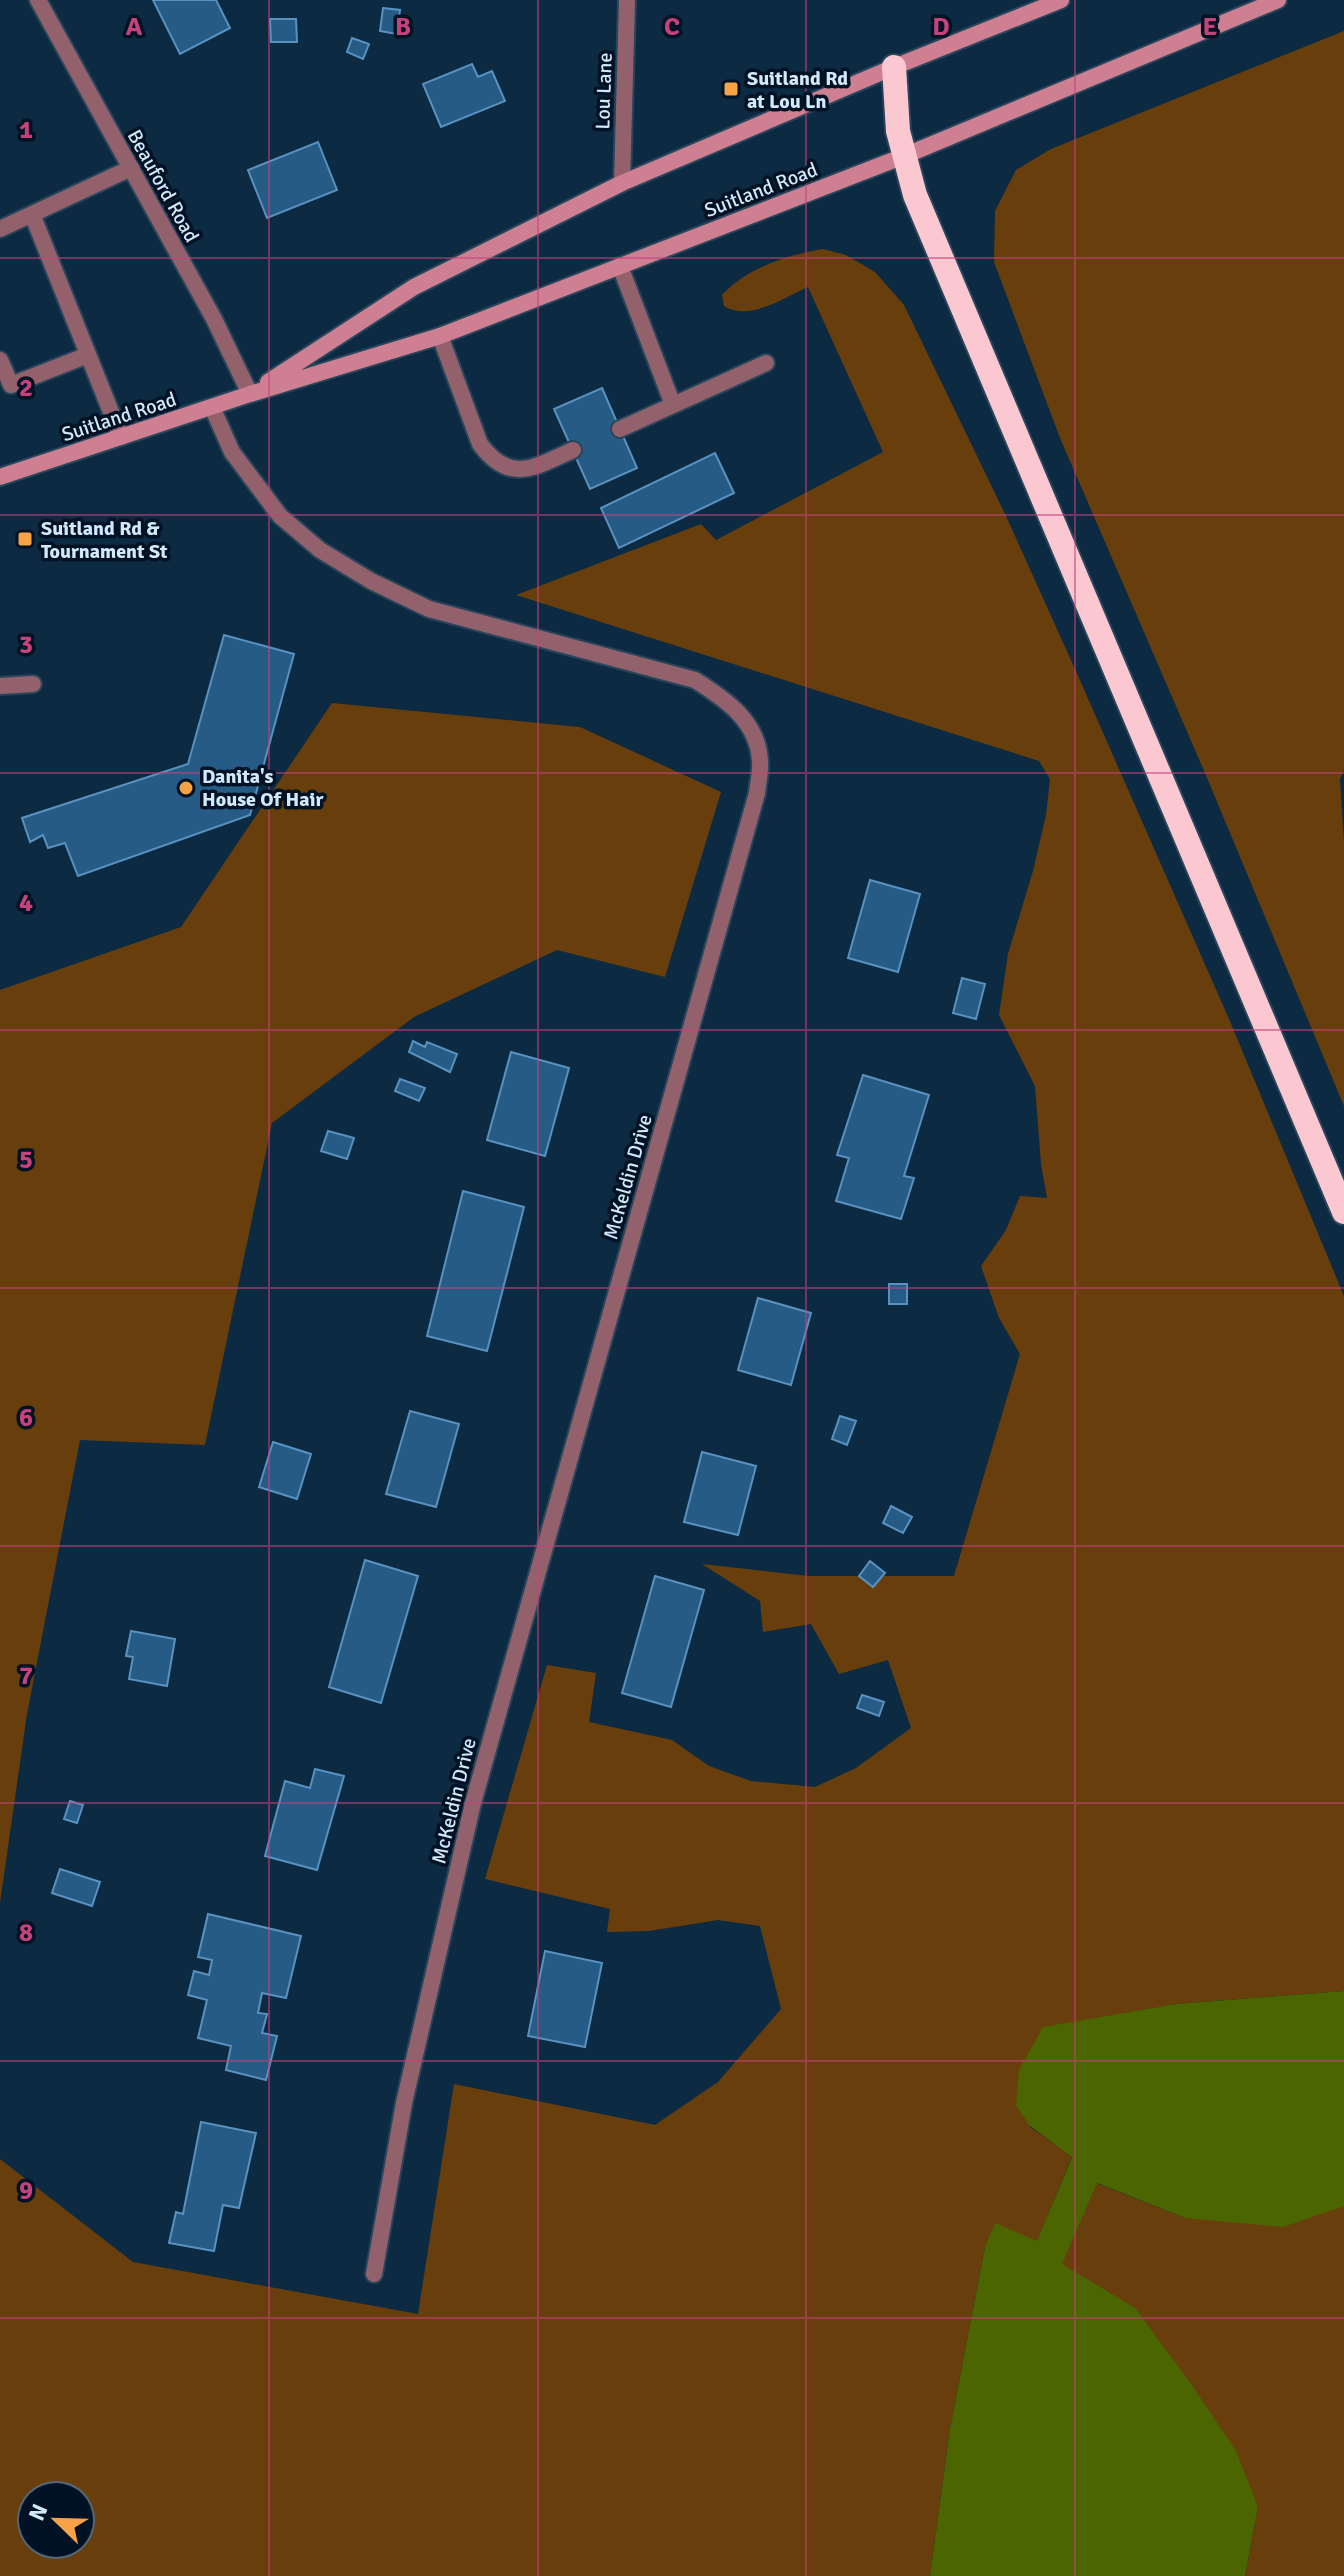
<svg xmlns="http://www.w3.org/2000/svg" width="1344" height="2576" viewBox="0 0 1344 2576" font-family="Signika,sans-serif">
  <rect width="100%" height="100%" fill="#0c2a41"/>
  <path fill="#683f0c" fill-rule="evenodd" d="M1344 31V770L1340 779 1344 843V1106L1205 773 1060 438 994 262 995 211 1016 170 1051 149Z
    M823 249 846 255 875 272 904 305 1006 516 1075 669 1229 1019 1344 1296V1991L1176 2004 1043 2028 1030 2127 1072 2156 1037 2242 985 2247 950 2429 930 2576H0V2159L133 2262 418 2314 454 2084 655 2125 718 2082 781 2009 760 1926 718 1920 649 1931 607 1932 610 1909 485 1879 547 1665 596 1673 589 1722 672 1740 709 1766 751 1781 815 1787 856 1768 911 1728 888 1660 839 1674 811 1624 763 1632 760 1601 702 1564 808 1576H954L1020 1354 999 1318 981 1266 1006 1230 1020 1196 1047 1198 1041 1164 1035 1086 999 1015 1008 954 1033 871 1046 815 1050 779 1039 761 516 595 701 524 716 540 883 452 808 287C783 298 749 322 724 306L722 295C747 268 787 255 823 249ZM32 2496H80V2544H32Z
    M332 703 580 727 721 792 665 977 557 950 414 1017 272 1123 205 1445 80 1440 27 1714 0 1903V990L181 927Z
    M1096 2183 1185 2218 1344 2206V2576H1245L1258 2507 1061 2265Z"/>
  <path fill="#4b6500" d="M1344 1991V2206L1283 2227 1185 2218 1097 2183 1062 2264 1135 2308 1191 2384 1236 2451 1258 2507 1245 2576H930L950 2429 985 2247 995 2223 1037 2241 1072 2157 1030 2126 1016 2106 1019 2070 1043 2027 1176 2004Z"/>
  <path fill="#255b85" stroke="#5991c0" stroke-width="2" d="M153 0H216L230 28 180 54Z
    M383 8 400 10 397 34 380 31Z
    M270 19H296L297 42H271Z
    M352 38 369 44 363 59 347 52Z
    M472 64 478 77 492 71 505 101 441 127 423 84Z
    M318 142 337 190 267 218 248 170Z
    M602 388 637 468 590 489 554 409Z
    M715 453 734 493 619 548 601 508Z
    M224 635 294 654 250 815 78 876 65 843 48 848 43 835 30 842 22 818 188 764Z
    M870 880 920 894 898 972 848 958Z
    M962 978 985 984 976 1019 953 1013Z
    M413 1041 425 1047 427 1042 457 1054 450 1072 409 1052Z
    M511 1052 569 1068 545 1156 487 1140Z
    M863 1075 929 1095 904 1176 914 1178 901 1219 836 1201 849 1158 837 1155Z
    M400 1079 425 1088 419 1101 395 1091Z
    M328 1131 354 1138 347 1159 321 1151Z
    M463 1191 524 1207 487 1351 427 1336Z
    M889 1284H907V1304H889Z
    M758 1298 811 1313 791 1385 738 1370Z
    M410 1411 459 1424 436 1507 386 1494Z
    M840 1416 856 1421 847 1445 832 1439Z
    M273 1442 311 1454 297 1499 259 1487Z
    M702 1452 756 1466 738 1535 684 1522Z
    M891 1506 912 1517 903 1533 883 1523Z
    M365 1560 418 1576 381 1703 329 1687Z
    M870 1561 885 1573 873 1587 859 1576Z
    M655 1576 704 1590 671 1707 622 1693Z
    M131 1631 175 1639 167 1686 129 1679 133 1657 126 1656Z
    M862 1695 884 1702 879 1716 857 1708Z
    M315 1769 344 1776 317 1870 265 1856 285 1781 310 1788Z
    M70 1801 83 1805 77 1823 64 1819Z
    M60 1869 100 1882 92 1906 52 1893Z
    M208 1914 301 1936 286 1998 262 1993 258 2013 267 2014 262 2033 277 2036 266 2080 226 2070 231 2046 198 2038 207 2000 188 1995 194 1971 209 1975 212 1960 198 1957Z
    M545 1951 602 1963 585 2047 528 2036Z
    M201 2122 256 2133 239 2208 223 2205 214 2251 169 2243 176 2212 183 2214Z"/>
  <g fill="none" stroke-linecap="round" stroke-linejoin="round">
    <g stroke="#28455b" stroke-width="20">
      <path id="service" d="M32 214 121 437
        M0 229 131 168
        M620 266 673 405
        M440 336 480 444C510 485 535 467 573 450
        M0 360 11 385 88 355
        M620 429 766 363
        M0 686 33 684"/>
    </g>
    <g stroke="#28455b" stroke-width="20">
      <path id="minor" d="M38 0 214 319 250 394
        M622 183 627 0
        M212 407 232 452 280 516 320 550 371 581 429 609 695 680C725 699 758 721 760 761 761 771 758 783 757 793L473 1803 404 2103 374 2274"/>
    </g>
    <g stroke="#28455b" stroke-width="20">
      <path id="secondary" d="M268 382 414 287 622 183 894 67 1061 0
        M0 477 250 394 440 336 904 156 1278 0"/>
    </g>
    <g stroke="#28455b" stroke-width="28">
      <path id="motorway" d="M894 67 898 131 915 195 1344 1212"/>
    </g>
    <use href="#service" stroke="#93616c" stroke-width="16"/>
    <use href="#minor" stroke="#93616c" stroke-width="16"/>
    <use href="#secondary" stroke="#cf7f92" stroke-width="16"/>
    <use href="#motorway" stroke="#fbc8d2" stroke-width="24"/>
  </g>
  <path fill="none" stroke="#c5427b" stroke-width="2" stroke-opacity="0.55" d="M269 0V2576M538 0V2576M806 0V2576M1075 0V2576M0 258H1344M0 515H1344M0 773H1344M0 1030H1344M0 1288H1344M0 1546H1344M0 1803H1344M0 2061H1344M0 2318H1344"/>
  <g fill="#f6a247" stroke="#001224" stroke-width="3">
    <rect x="723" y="81" width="16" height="16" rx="4"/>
    <rect x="17" y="531" width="16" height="16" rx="4"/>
    <circle cx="186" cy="788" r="8"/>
  </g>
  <g text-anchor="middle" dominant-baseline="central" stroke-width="7" stroke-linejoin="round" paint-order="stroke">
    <g font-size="20" font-weight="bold" fill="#d2e8fd" stroke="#001224" text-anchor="start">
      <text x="747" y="78">Suitland Rd<tspan x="747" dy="23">at Lou Ln</tspan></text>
      <text x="41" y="528">Suitland Rd &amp;<tspan x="41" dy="23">Tournament St</tspan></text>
      <text x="202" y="776">Danita's<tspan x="202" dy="23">House Of Hair</tspan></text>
    </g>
    <g font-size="20" fill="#d2e8fd" stroke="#001224">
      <text transform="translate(604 91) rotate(-88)">Lou Lane</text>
      <text transform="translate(163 186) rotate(61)">Beauford Road</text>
      <text transform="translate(761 190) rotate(-21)">Suitland Road</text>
      <text transform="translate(119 417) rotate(-18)">Suitland Road</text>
      <text transform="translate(628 1177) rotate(-74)">McKeldin Drive</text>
      <text transform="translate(454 1801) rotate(-76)">McKeldin Drive</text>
    </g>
  </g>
  <g font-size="26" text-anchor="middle" font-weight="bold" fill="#c5427b" stroke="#001224" stroke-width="7" stroke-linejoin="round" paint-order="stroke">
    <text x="134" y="35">A</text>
    <text x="403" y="35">B</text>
    <text x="672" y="35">C</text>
    <text x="941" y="35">D</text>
    <text x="1210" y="35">E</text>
    <text x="26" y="138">1</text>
    <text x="26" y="396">2</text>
    <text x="26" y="653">3</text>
    <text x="26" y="911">4</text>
    <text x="26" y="1168">5</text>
    <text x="26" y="1426">6</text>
    <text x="26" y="1684">7</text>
    <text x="26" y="1941">8</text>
    <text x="26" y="2199">9</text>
  </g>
  <g transform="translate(56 2520) rotate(293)"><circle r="38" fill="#001224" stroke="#54687b" stroke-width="2"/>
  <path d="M0-6L14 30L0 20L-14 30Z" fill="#f6a247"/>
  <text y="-12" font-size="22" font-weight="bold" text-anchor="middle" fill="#d2e8fd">N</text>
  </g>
</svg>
